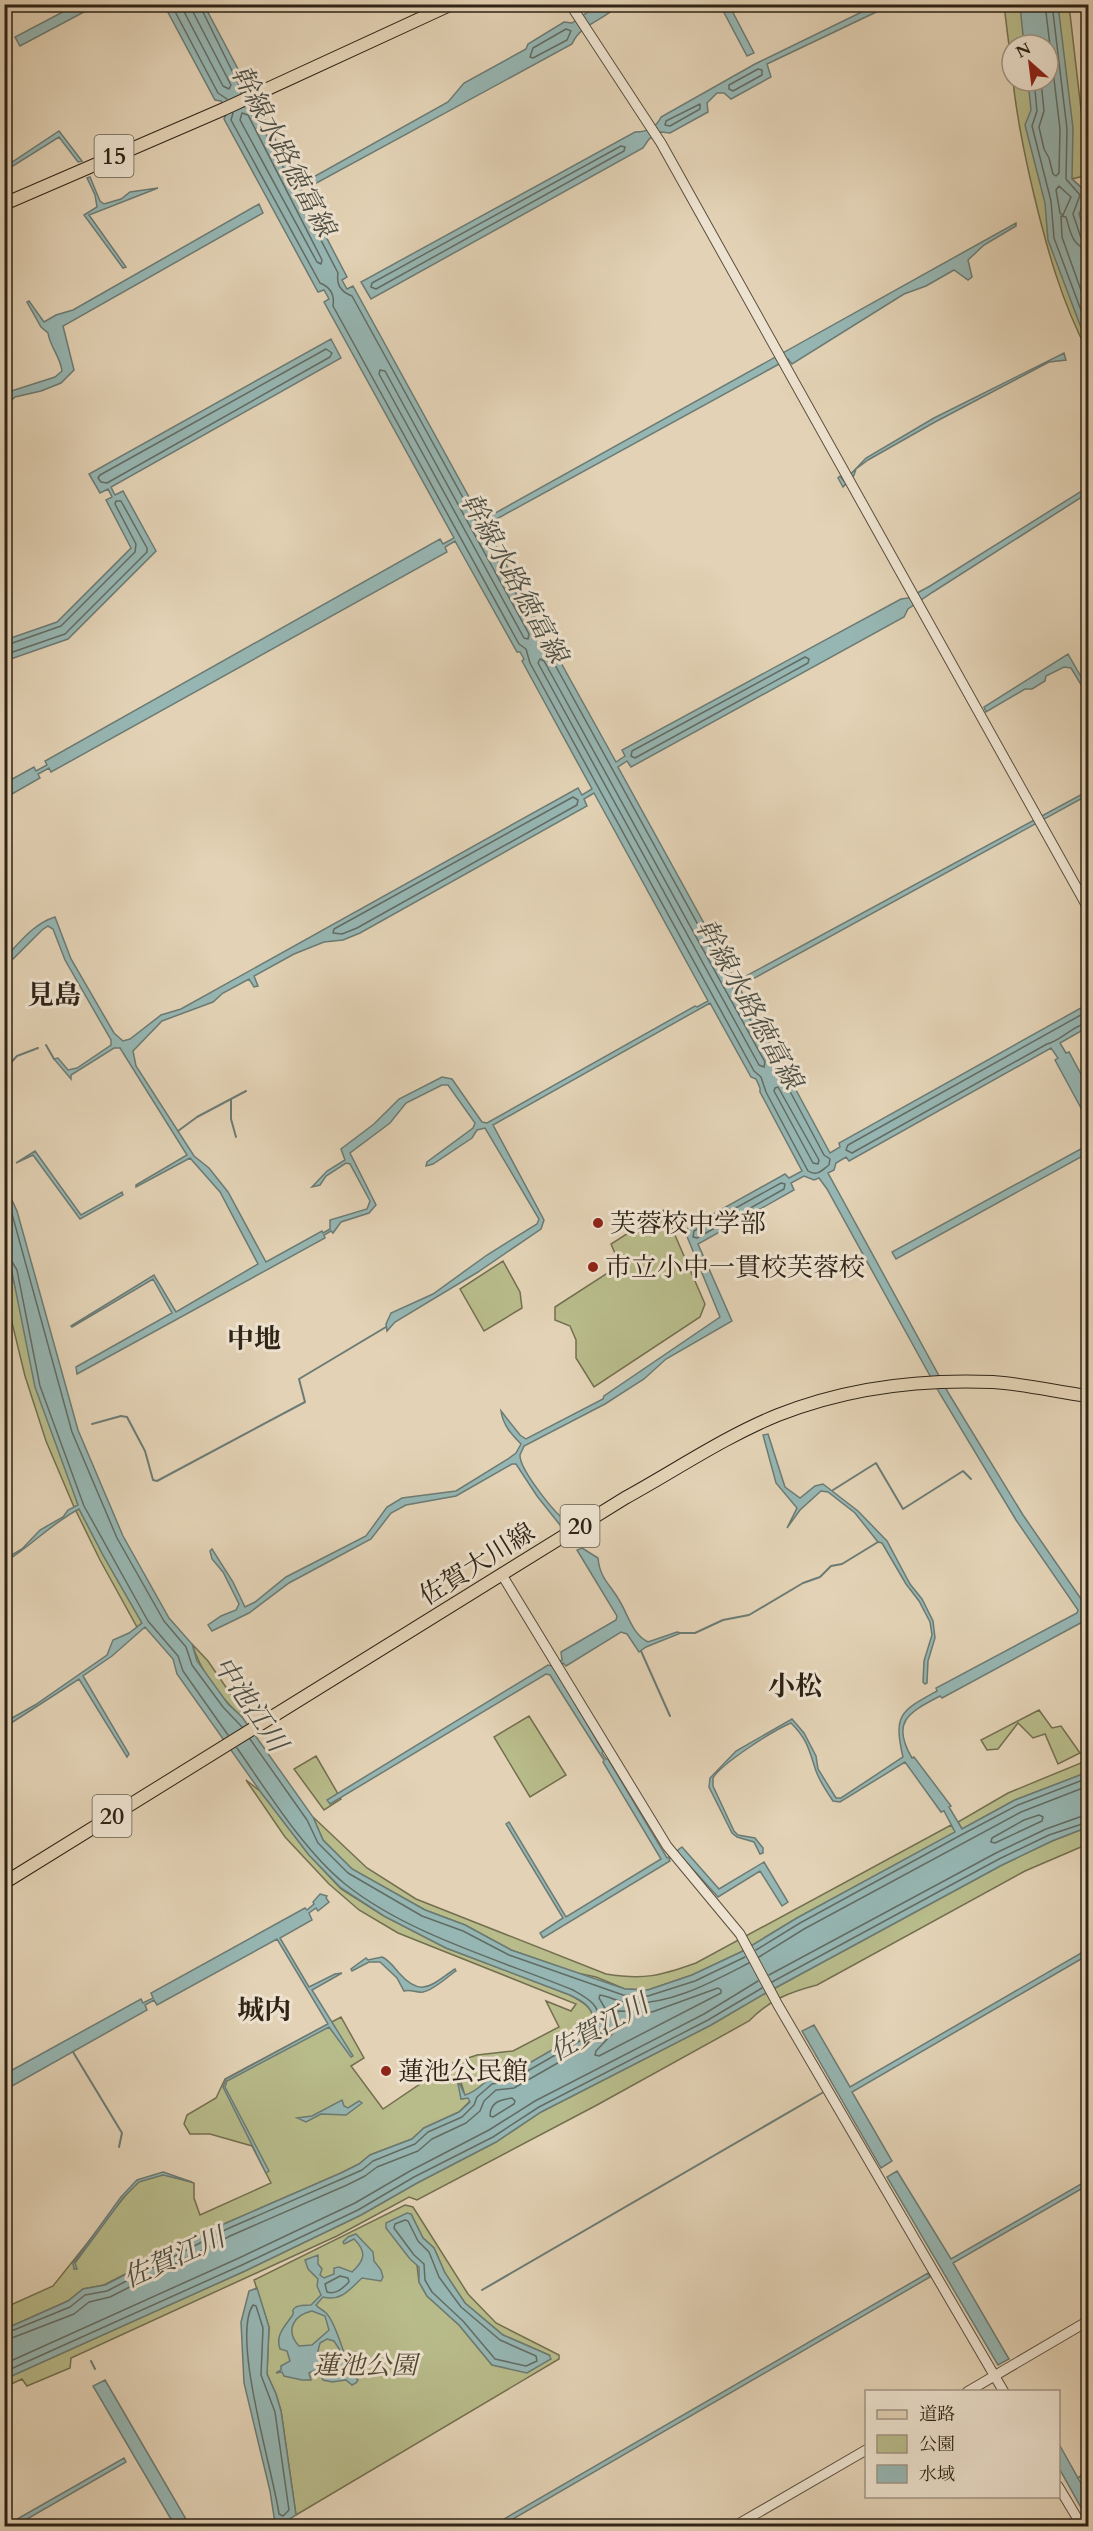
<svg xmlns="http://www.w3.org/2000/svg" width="1093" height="2531" viewBox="0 0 1093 2531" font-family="Cardo,'Noto Serif JP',serif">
  <rect width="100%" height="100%" fill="#e3d2b5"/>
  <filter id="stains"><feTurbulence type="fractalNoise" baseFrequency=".00333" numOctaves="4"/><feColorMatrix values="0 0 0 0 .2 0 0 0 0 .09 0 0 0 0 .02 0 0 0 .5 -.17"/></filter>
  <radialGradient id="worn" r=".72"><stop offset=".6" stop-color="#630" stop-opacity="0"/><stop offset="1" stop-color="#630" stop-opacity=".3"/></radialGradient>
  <path fill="#b8bb8a" stroke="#736f50" stroke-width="1.5" fill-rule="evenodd" d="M1004 5H1025L1029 45H1012V70Z
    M1052 5H1069L1082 118 1088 153V175L1072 179 1088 193V264L1068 180Z
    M1013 81H1033L1088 334V352C1062 303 1047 249 1034 195 1025 157 1017 120 1013 81Z
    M664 1210 705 1304 700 1317 594 1387 576 1358V1340L570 1326 555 1320V1307L620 1265 611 1244Z
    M4 1261 11 1272 78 1505 74 1507 46 1441 25 1376 5 1294Z
    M503 1261 520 1292 522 1308 484 1331 460 1289Z
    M79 1509 103 1555 142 1623 137 1627 100 1560 76 1511Z
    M192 1644 208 1661 241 1709 242 1717C221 1698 201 1672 192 1644Z
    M1039 1710 1052 1728 1061 1726 1080 1753 1058 1764 1045 1734 1033 1738 1018 1723 998 1749 987 1750 981 1740Z
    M529 1716 566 1775 530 1797 494 1737Z
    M316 1756 341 1799 324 1810 294 1769Z
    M1088 1760V1772L1015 1800 962 1829 958 1822 1008 1793Z
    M246 1780 260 1791 309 1855 341 1889 384 1916 446 1948 570 1995C582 2002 592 2006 594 2021L582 2033 507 2076C486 2074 483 2090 465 2096L461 2082V2099L469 2098 470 2101 459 2112 424 2128 412 2139 370 2155 359 2164 341 2173 224 2224 104 2285 83 2289 68 2301 5 2329 4 2308 53 2286 137 2181 163 2174 194 2183V2198L200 2215 271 2183 252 2146 210 2134H190L184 2124 187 2115 216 2098 225 2079 341 2017 364 2058 351 2066 383 2109 432 2076 454 2066 453 2063 477 2055 513 2051 559 2027 546 2001 571 2011 576 2004 398 1933 359 1910 329 1884 285 1837Z
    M313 1817 367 1868 416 1899 606 1974C644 1980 660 1976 696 1963L951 1825 956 1832 797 1918 741 1952 692 1975 648 1990 625 1989 596 1977 577 1973 511 1950 465 1925 425 1910 352 1869 323 1840Z
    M1088 1827V1844L1025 1871 817 1985C790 1992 769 2000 749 2021L597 2105 417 2200 409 2197 337 2236 71 2358 70 2368 27 2386 22 2379 5 2387 4 2379 245 2271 361 2215 417 2183 496 2142 541 2112 711 2025 764 1994 1002 1865 1052 1841Z
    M405 2205 413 2207 468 2294 496 2323 559 2355V2359L296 2515 281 2411 276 2394 267 2374 269 2327 254 2280ZM411 2214 423 2238 434 2248 445 2273 465 2303 503 2335 549 2355 492 2365 459 2325 427 2296 419 2282Z"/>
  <path fill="#96b6b3" stroke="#6c7b74" stroke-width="1.5" fill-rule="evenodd" d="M76 5H97L20 46 15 37Z
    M164 5H204L247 86 245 89 252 101 257 104 347 277 342 280 347 289 353 286 546 637 543 639 546 647 551 645 616 762 625 756 622 750 901 599 908 598 930 586 1088 487V493L933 592 908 609 904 617 631 767 627 761 618 767 737 983 747 978 746 976 1088 791V795L749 981 747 980 738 985 780 1061 779 1067 784 1075 789 1077 830 1153 840 1147 839 1143 1088 1004V1027L1060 1043 1066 1053 1069 1052 1088 1087V1121L1055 1060 1058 1058 1051 1048 849 1161 846 1157 836 1163 834 1170 828 1173 949 1394 1023 1515 1088 1609V1619L942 1698 940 1696C910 1712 890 1721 912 1758L914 1757 951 1806 949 1807 962 1829 1015 1800 1088 1772V1827L1052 1841 1002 1865 764 1994 711 2025 541 2112 496 2142 417 2183 361 2215 245 2271 5 2379V2329L68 2301 83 2289 105 2285 224 2224 341 2173 359 2164 370 2155 412 2139 424 2128 459 2112 470 2102 468 2098 461 2099 457 2079 465 2095C483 2090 485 2074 507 2076L582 2033 594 2020C592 2006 582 2001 570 1995L446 1948 384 1916 341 1888 309 1855 260 1791 177 1674 173 1659 145 1627 112 1656 83 1676 129 1754 127 1757 79 1679 5 1727V1722L35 1705 107 1655 113 1640 129 1633 142 1623 103 1555 79 1509C52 1523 31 1546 5 1562V1559L22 1549 40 1530 63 1517 68 1510 78 1505 35 1387 12 1272 5 1261 4 1183 17 1211 78 1430 123 1536 169 1618 192 1644 197 1661 228 1704 242 1717 313 1817 323 1840 352 1869 425 1910 465 1925 511 1950 625 1989 648 1990 692 1975 741 1952 797 1918 955 1832 944 1811 941 1812 905 1762 840 1802 833 1801C827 1792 820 1782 816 1771 809 1750 808 1740 791 1723 774 1730 722 1763 713 1778V1786L734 1831 738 1835 755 1838 763 1848V1853L760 1854 754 1842 737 1837 732 1833 709 1787 710 1778 736 1751 792 1719 804 1733 816 1756 818 1769 836 1798H841L903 1757C893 1714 901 1711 937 1691L936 1688 1077 1613 1078 1610 1016 1520 940 1394 827 1189 819 1178 814 1180 804 1176 791 1183 794 1190 698 1244 732 1321 666 1359 644 1379 605 1404 524 1446C523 1449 521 1452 520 1455 519 1468 555 1515 567 1521L560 1525 537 1496 516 1464H512L456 1496 406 1505 391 1513 371 1539 289 1583 249 1613 212 1631 208 1625 221 1616 236 1610 239 1604 223 1572 212 1559 210 1551 212 1549 233 1582 245 1607 255 1602 286 1577 366 1536 387 1507 402 1498 456 1491 508 1459 516 1453 521 1444C511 1434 503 1425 501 1411L520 1435 526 1439 603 1399 604 1396 720 1317 686 1234 688 1228 785 1174 789 1178 802 1171 760 1092V1088L756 1079 751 1077 710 1003 493 1125 544 1220 541 1229 478 1272 395 1322 387 1331 386 1324 391 1313 433 1294 487 1255 537 1224 539 1219 485 1128 477 1130 472 1138 433 1164 426 1166 427 1162 473 1128 475 1123 448 1085H442L406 1103 390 1123 350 1153 376 1205 369 1213 341 1222 333 1233 331 1231 324 1235 325 1238 77 1374 76 1367 172 1313 153 1279 72 1327 71 1326 154 1275 176 1312 258 1264 220 1192 190 1158 136 1187V1185L187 1155 120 1048H114L71 1075V1079L54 1059 58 1058 68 1070 77 1068 111 1045V1040L65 960 53 929 48 926 42 930 13 959 7 960 5 969V958C20 942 33 924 55 917L71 959 114 1033 123 1041 130 1039 161 1015 181 1009 578 788 582 795 592 789 522 661 524 659 520 652H517L455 541 445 547 447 552 51 772 49 768 38 774 40 778 5 798V783L34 767 36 771 47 765 45 761 440 539 443 544 454 538 324 302 329 299 324 290 318 292 224 119 227 112 221 101 215 100ZM594 793 708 1001 697 1007 695 1006 487 1123 482 1122 452 1079 442 1077 399 1099 374 1124 341 1149 345 1160 327 1171 312 1187 320 1185 326 1176 346 1163 350 1164 370 1201 367 1209 330 1220V1229L323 1233 322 1231 266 1262 228 1192 209 1168 194 1156 136 1066 133 1051 162 1021 213 1002 223 993 249 979 254 987 258 986 254 976 294 954 324 942 343 940 360 933 587 806 584 799Z
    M598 5H618C604 21 581 23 572 44L311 186 308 180 448 102 464 83 526 49 528 44 564 22 572 23Z
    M720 5H729L754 53 747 56Z
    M876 5H891L767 64 771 77 731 99 724 93H717L707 103 708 112 670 133 661 132 649 139 643 148 371 299 361 282 635 132C647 132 656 128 661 117L755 64Z
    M1020 5H1058L1073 128 1072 179 1088 194 1079 214 1088 243V342L1080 325 1048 240 1045 203 1025 125 1031 110 1028 81H1048V45H1024Z
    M59 131 82 161 78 162 59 137 5 171V167Z
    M90 177 100 201 104 204 121 199 130 192 158 188 89 215 126 267 123 268 84 215 97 207 95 195 87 178Z
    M259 204 263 213 63 326 74 370 61 383 41 391 15 397 5 406V393L55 377 62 371C60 356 50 347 48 333L41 327 27 302 29 301 44 322 56 315 73 310Z
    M1016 223V226L984 245 968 260 972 277 968 280 954 270 926 286 904 294 792 364 788 359 770 369 493 521 490 516Z
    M331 339 341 358 111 487 115 495 123 491 156 551 68 639 5 661V640L57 622 131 548 106 500 112 497 108 489 100 493 89 474Z
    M1064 353 1066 360 1049 362 935 422 868 460 856 469 854 475 843 487 838 478 840 476 844 481 866 458 934 418Z
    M1068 654 1088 689V696L1071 668 1064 667 1046 676 1045 681 1032 689H1025L986 712 984 707Z
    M1088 1145V1153L896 1259 892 1252Z
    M35 1151 81 1215 122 1192 123 1195 80 1219 33 1155 16 1163Z
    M768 1434 785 1487 800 1498 815 1486 823 1484 858 1511 887 1541 910 1584 922 1599 933 1621 935 1638 928 1661 927 1683 925 1684 923 1682 924 1661 932 1635 930 1622 919 1601 906 1584 882 1543 878 1542 855 1513 828 1492 821 1491 800 1510 787 1528 797 1508 776 1483 763 1435Z
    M582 1548 598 1558C600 1579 610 1584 619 1600 628 1614 632 1634 648 1642L677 1632 681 1633 646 1647 639 1652 627 1634 621 1632 566 1666 563 1663 554 1668 603 1751 602 1753 606 1759H608L667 1858 682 1847 719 1889 764 1862 788 1902 782 1906 760 1871 718 1897 678 1853 669 1859 670 1861 543 1938 540 1933 563 1918 506 1824 509 1822 566 1917 661 1859 603 1762 604 1760 600 1754 550 1675 546 1674 330 1804 327 1800 548 1665 552 1666 562 1660 561 1652 616 1620 617 1616 577 1550Z
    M320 1894 327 1896 326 1898 329 1902 318 1911 316 1908 309 1913 312 1920 280 1938 309 1987 335 1974 342 1973 312 1990 353 2056 351 2057 329 2027 227 2081 225 2087 269 2171 266 2173 223 2087 226 2079 328 2024 277 1939 157 2005 154 2000 145 2005 147 2010 5 2090V2074L141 1999 143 2003 153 1998 151 1993 305 1908 307 1910 314 1904 313 1902Z
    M1088 1949V1955L852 2092 892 2161 881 2168 802 2031 814 2025 850 2087Z
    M382 1957C389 1960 394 1967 399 1973 422 1999 432 1984 455 1969L456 1971C447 1977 434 1990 423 1992 416 1993 411 1989 404 1991L397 1978 380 1962H369L352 1971 351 1969 366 1958 368 1960Z
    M342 2100 344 2106 348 2108 359 2101 362 2103 346 2115 321 2114 306 2122 297 2118 312 2116Z
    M897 2171 951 2259 1088 2180V2185L953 2263 1009 2359 998 2365 887 2177Z
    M163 2172 192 2182 163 2175 139 2182 123 2198 75 2263 77 2269H74L73 2263 121 2197 137 2180Z
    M407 2213 411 2214 423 2238 434 2248 445 2273 465 2303 503 2335 549 2355 551 2359 527 2373 492 2365 459 2325 427 2296 419 2282V2267L410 2259 386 2228V2223Z
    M356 2234 373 2252 374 2261 381 2270 383 2277 381 2281 362 2278C350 2289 341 2302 323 2297L316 2305C319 2309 324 2310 327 2314 340 2329 344 2366 358 2380L356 2383 352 2385 346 2380 332 2382 323 2380 318 2369 309 2373 311 2380H302L284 2376 282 2372 276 2373 281 2370V2366L290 2361 287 2351 280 2349C275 2335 285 2326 292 2316 296 2310 289 2312 296 2307 300 2305 306 2305 311 2305L321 2295 317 2286 318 2279 308 2269 305 2260 318 2255V2264L322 2269 320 2275 324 2278 334 2274V2268L339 2267 352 2272C365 2260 367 2252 354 2239L344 2244 343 2242 348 2237ZM312 2311 325 2316 329 2330 312 2345 299 2346C285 2331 293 2315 312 2311ZM327 2339 334 2341 343 2355 341 2361 335 2365 324 2363 318 2351 320 2343Z
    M928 2273 930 2277 501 2526H492Z
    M257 2288 269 2327 267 2374 276 2394 281 2411 296 2515 282 2524 275 2523 270 2491 244 2383 241 2322 249 2291Z
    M105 2380 190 2526H175L93 2386Z
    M1059 2444 1088 2496V2520L1059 2468Z
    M124 2458 126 2462 15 2526H5Z"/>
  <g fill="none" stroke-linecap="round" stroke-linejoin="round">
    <path stroke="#626c64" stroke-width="1.5" d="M171 4 218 93 227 99
      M180 4 223 86 229 89 231 85 193 12 192 4
      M199 4 239 85 241 93
      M1052 4 1067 129 1066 179 1080 195 1073 214 1081 238 1088 241
      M566 29 571 31 567 40 533 58 530 57 533 48Z
      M758 69 762 70V75L733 91 729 89V85Z
      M1034 81 1037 111 1032 126 1051 201 1054 238 1088 329
      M1041 81 1044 111 1039 127 1044 149 1049 158 1053 174 1056 176 1059 173 1060 129 1045 4
      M700 104V109L670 126 665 125 666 121Z
      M233 113 231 120 320 283C330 287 335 294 333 306L519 644 526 649 530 663 754 1071 761 1077 766 1092 808 1171C817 1177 822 1170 829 1165L830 1159 824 1155 785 1082C777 1078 773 1071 773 1061L549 654C540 649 537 644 538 634L352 296C341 292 336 285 338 273L253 109 248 106
      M242 113 248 115 322 260 321 264 317 262 240 120Z
      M621 146 625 147 624 151 376 289 371 287 372 283Z
      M1059 186 1071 197 1063 215 1060 213 1056 190Z
      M1088 249C1072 247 1070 230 1066 217L1061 216 1062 237 1088 310
      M326 349 332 353 330 357 107 483 101 482 98 478 100 475Z
      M380 370 385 371 529 634 528 639 524 638 379 374Z
      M4 646 61 626 135 552 136 544 115 504 116 501H121L147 548V552L65 634 4 655
      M805 657 809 659 808 663 635 758 631 756 632 751Z
      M540 659 544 661 765 1062 764 1067 759 1065 538 663Z
      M573 797 578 800 577 805 357 928 342 934 333 933 334 929Z
      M1088 1011 848 1145 846 1150 852 1153 1047 1044C1061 1041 1073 1025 1088 1023
      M778 1087 819 1160 818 1164 813 1163 774 1091 775 1088Z
      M781 1183 785 1184 784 1189 697 1238 693 1237 694 1231Z
      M4 1198 12 1214 72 1432 117 1538 164 1621 186 1647 192 1665 223 1707 242 1727
      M4 1259 11 1260 17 1270 40 1386 84 1506 148 1621 178 1656 183 1671 228 1735
      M250 1739 307 1820 318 1843 348 1873 422 1916 463 1931 509 1955 623 1995 648 1996 695 1981 745 1957
      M1039 1815 1043 1817 1042 1821 995 1843 991 1842 992 1838 1024 1820Z
      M756 1950 800 1923 961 1835 1018 1805 1088 1778
      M759 1957 804 1929 1021 1812 1088 1786
      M769 1975 996 1853 1046 1829 1088 1814
      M772 1982 999 1859 1049 1835 1088 1822
      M718 1988 721 1990V1993L599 2056 595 2055 596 2051 614 2032 618 2011 652 2012Z
      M512 2098 515 2101 514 2104 493 2117 490 2116C490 2102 500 2100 512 2098Z
      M405 2220 408 2221 418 2241 429 2252 439 2277 461 2307 500 2340 536 2356 537 2361 526 2366 495 2359 463 2321 432 2292 425 2280 424 2264 414 2255 394 2228 395 2224Z
      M340 2276 348 2278 349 2282C343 2288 336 2295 327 2292L325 2284Z
      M253 2305 256 2306 263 2328 261 2375 275 2412 289 2510 283 2516 279 2514C273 2471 231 2337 253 2305Z
      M4 2334 70 2307 85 2295 107 2291 227 2229 344 2178 362 2170 373 2161 415 2144 428 2132 462 2117 474 2105 477 2097 492 2084 510 2081 585 2038 599 2023C601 2005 587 1998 573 1990 500 1960 407 1934 345 1884 304 1851 267 1791 237 1748
      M4 2341 74 2314 89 2302 110 2297 230 2236 347 2185 365 2176 377 2167 418 2151 432 2139 466 2123 480 2111 484 2101 496 2090 514 2088 589 2045 604 2030 607 2023 606 2010 599 1998 600 1995C609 1996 617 2002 627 2003 669 2006 712 1982 749 1963
      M4 2364 239 2258 355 2203 410 2171 489 2130 535 2101 704 2014 758 1981
      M4 2372 242 2265 358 2210 414 2177 493 2137 539 2107 708 2020 762 1988"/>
    <path stroke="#6c7b74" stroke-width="2" d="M1087 345H1088
      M46 1045 54 1059
      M5 1069 17 1056 38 1048
      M231 1100V1119L236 1137
      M178 1131 197 1117 246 1091
      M92 1424 121 1416 127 1417 145 1451 153 1480 157 1481 305 1402 299 1379 386 1327
      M833 1490 876 1463 903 1509 963 1471 971 1479
      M681 1633H695L723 1620 749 1615 803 1583 820 1577 831 1566 842 1564 878 1542
      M641 1651 670 1716
      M73 2052 122 2133 119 2147
      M482 2290 822 2093
      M91 2361 95 2369
      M1078 2478 1082 2475"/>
    <g stroke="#5b4f3e" stroke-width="11">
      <path id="minor" d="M570 4 661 143 1088 908
        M502 1575 667 1846 740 1934 778 2005 1004 2392
        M967 2392 1088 2321
        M1058 2486 1082 2526
        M735 2526 866 2450"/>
    </g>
    <g stroke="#2e2316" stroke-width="14">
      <path id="major" d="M4 204 224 109 452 4
        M4 1883 625 1498C676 1470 724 1437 778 1415 846 1388 921 1379 993 1382 1025 1384 1057 1392 1088 1396"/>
    </g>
    <use href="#minor" stroke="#ede2cf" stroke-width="9"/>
    <use href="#major" stroke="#e3d2b5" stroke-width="12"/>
  </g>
  <g fill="#8f2418" stroke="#ede2cf" stroke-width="2">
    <circle cx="598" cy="1223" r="6"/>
    <circle cx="593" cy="1267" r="6"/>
    <circle cx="386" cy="2071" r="6"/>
  </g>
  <g text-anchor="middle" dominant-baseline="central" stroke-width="6" stroke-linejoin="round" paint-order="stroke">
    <g fill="#ede2cf" stroke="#675c4e" stroke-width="1.5">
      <rect x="94.5" y="135" width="39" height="42" rx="4.5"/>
      <rect x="560.5" y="1505" width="39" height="42" rx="4.5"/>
      <rect x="92.5" y="1795" width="39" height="42" rx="4.5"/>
    </g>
    <g font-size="24" font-weight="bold" fill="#2e2316">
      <text x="114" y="156">15</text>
      <text x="580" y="1526">20</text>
      <text x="112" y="1816">20</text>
    </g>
    <g font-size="26" fill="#2e2316" stroke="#ede2cf" text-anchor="start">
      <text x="610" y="1223">芙蓉校中学部</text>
      <text x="605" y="1267">市立小中一貫校芙蓉校</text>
      <text x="398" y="2071">蓮池公民館</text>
    </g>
    <g font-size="26" fill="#2e2316" stroke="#ede2cf">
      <text transform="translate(477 1564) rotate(-32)">佐賀大川線</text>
    </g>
    <g font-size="26" font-style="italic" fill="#504933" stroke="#ede2cf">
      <text x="365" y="2365">蓮池公園</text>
    </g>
    <g font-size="27" font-style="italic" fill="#4d4f45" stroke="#ede2cf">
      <text transform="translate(283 151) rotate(62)">幹線水路徳富線</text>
      <text transform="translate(514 578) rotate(61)">幹線水路徳富線</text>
      <text transform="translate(749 1004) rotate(61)">幹線水路徳富線</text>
      <text transform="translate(250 1704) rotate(56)">中池江川</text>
      <text transform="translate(599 2028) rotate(-29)">佐賀江川</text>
      <text transform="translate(174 2258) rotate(-24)">佐賀江川</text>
    </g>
    <g font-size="27" font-weight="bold" fill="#2e2316" stroke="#ede2cf">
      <text x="54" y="995">見島</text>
      <text x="254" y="1339">中地</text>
      <text x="795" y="1686">小松</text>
      <text x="264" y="2010">城内</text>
    </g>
  </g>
  <rect width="1093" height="2531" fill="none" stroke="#e3d2b5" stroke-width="24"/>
  <rect x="6" y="6" width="1081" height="2519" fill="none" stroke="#2e2316" stroke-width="3"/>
  <rect x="12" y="12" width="1069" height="2507" fill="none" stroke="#2e2316" stroke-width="1.5"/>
  <rect x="865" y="2390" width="195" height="108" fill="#ede2cf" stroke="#a19685" stroke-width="1.5"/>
  <rect x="877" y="2410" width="30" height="9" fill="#e3d2b5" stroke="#a19685" stroke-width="1.5"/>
  <text x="919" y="2420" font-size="18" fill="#2e2316">道路</text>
  <rect x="877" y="2435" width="30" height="18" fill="#b8bb8a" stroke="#a19685" stroke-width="1.5"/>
  <text x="919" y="2450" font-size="18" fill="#2e2316">公園</text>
  <rect x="877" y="2465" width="30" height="18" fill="#96b6b3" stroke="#a19685" stroke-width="1.5"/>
  <text x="919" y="2480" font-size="18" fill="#2e2316">水域</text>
  <g transform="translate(1030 63) rotate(332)"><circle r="28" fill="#ede2cf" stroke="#a19685" stroke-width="1.5"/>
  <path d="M0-4.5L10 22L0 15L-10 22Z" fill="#8f2418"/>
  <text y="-9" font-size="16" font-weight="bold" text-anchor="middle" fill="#2e2316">N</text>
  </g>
  <rect width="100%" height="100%" filter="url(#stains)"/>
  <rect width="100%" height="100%" fill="url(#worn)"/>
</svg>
